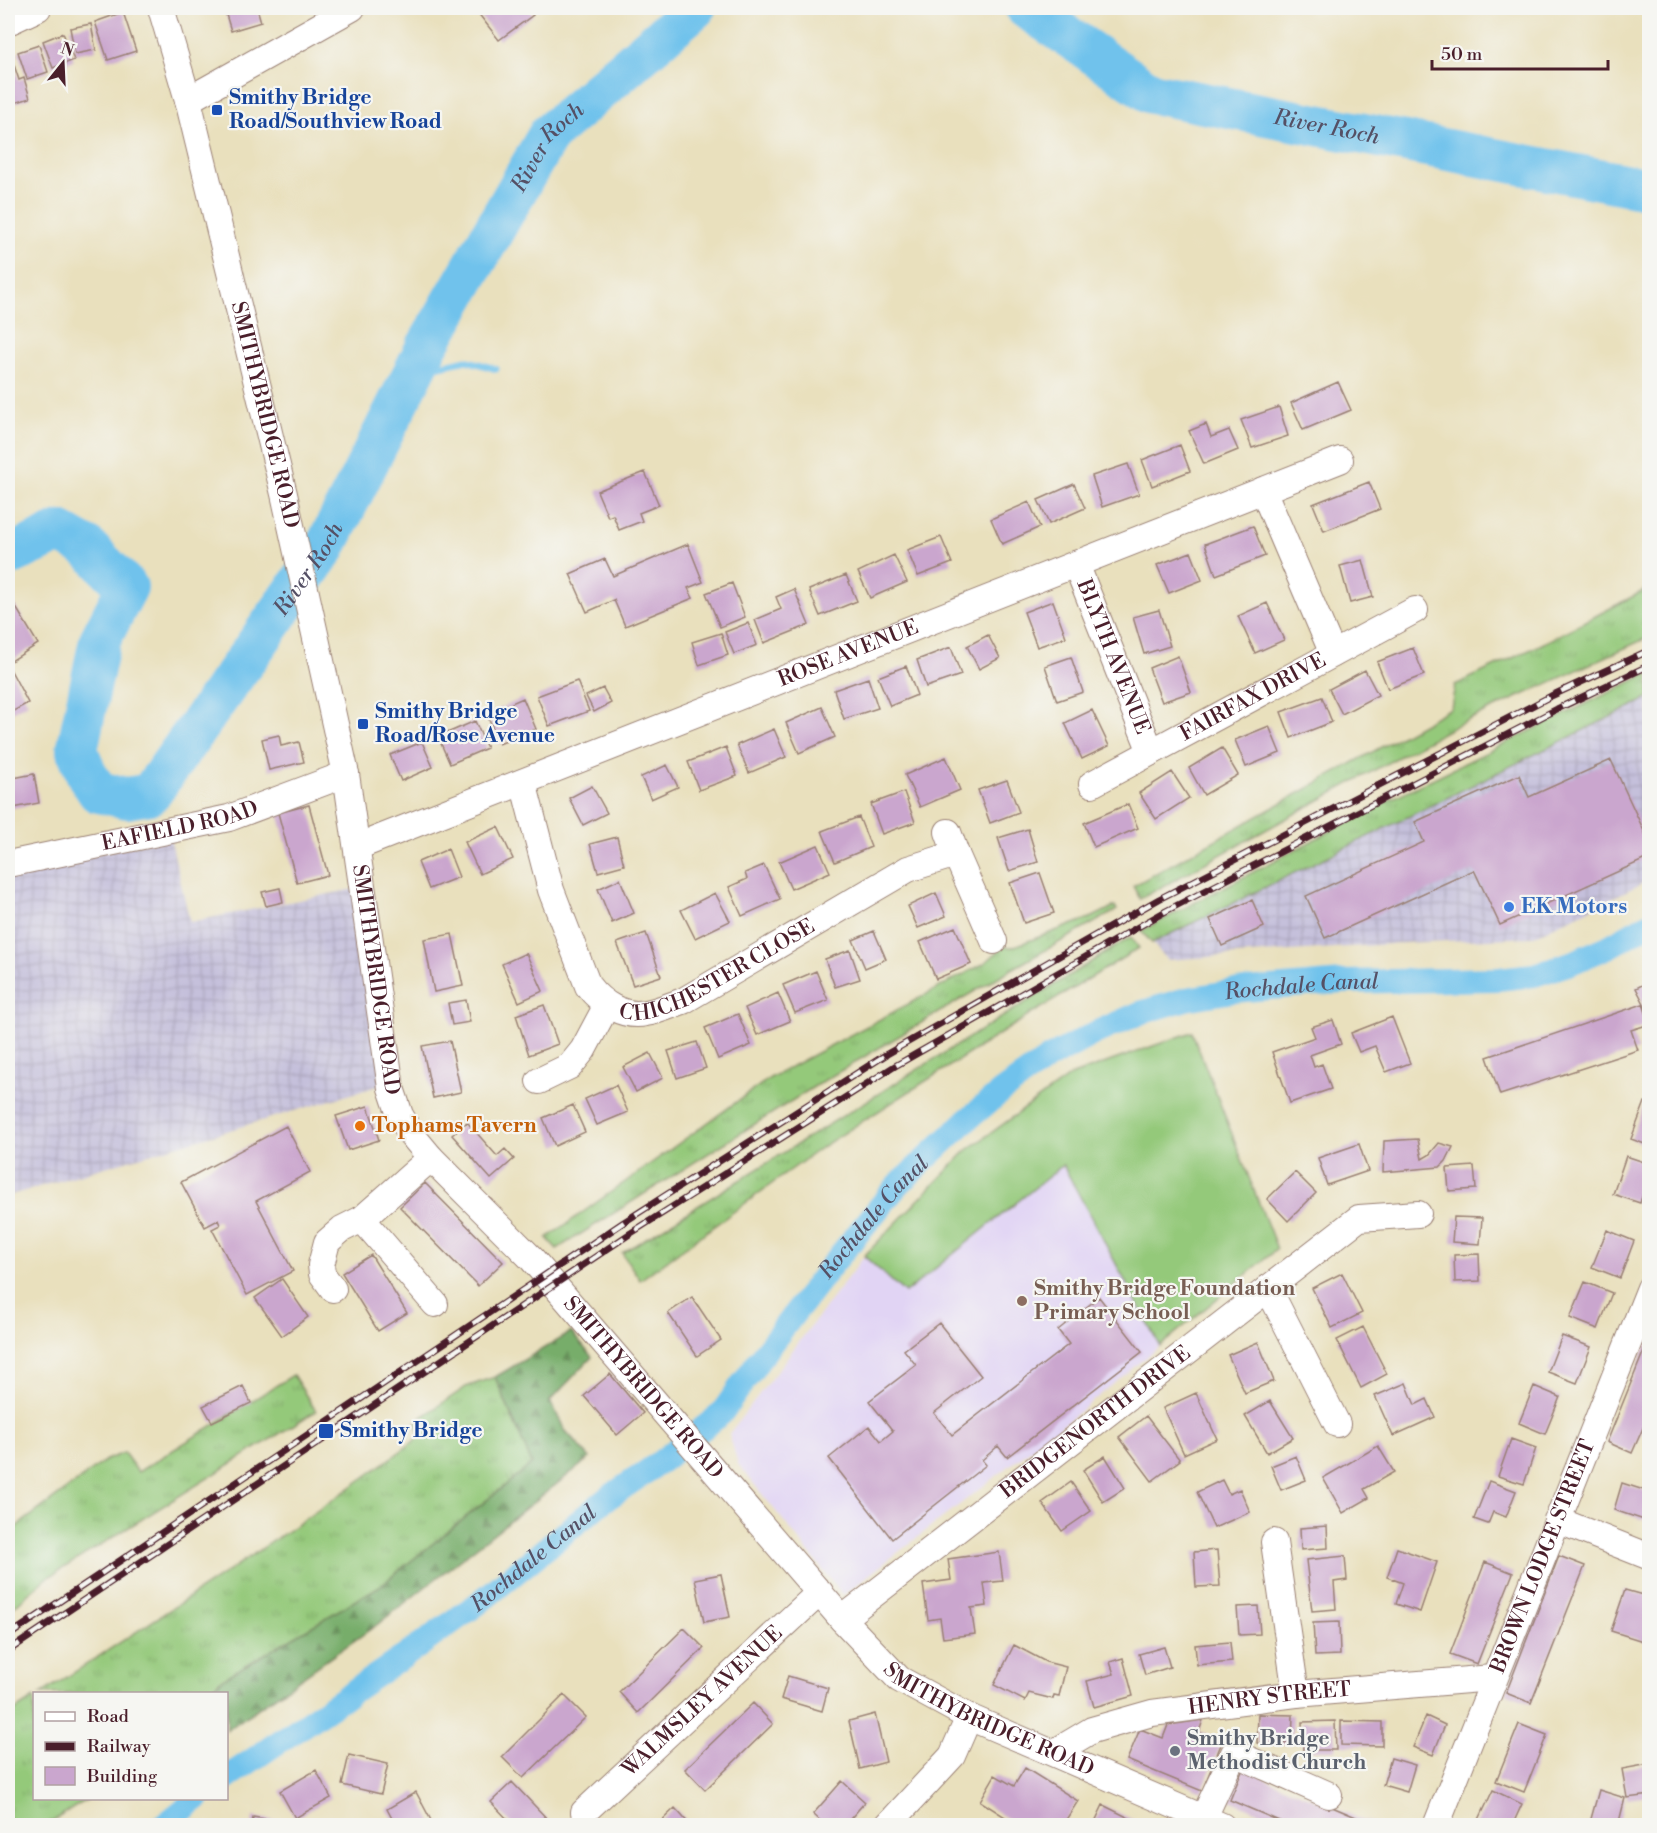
<svg xmlns="http://www.w3.org/2000/svg" width="1657" height="1833" viewBox="0 0 1657 1833" font-family="'Libre Bodoni',serif">
  <defs>
    <pattern id="industrial-grid" width="8" height="8" patternUnits="userSpaceOnUse" patternTransform="scale(1.5)"><rect width="8" height="8" fill="#c5c0db"/><path d="M0 4h8M4 0v8" fill="none" stroke="#aba5bc"/></pattern>
    <pattern id="grass-tufts" width="24" height="20" patternUnits="userSpaceOnUse" patternTransform="scale(1.5)"><rect width="24" height="20" fill="#94c97a"/><path d="M3 7l-1-3M5 7V3M7 7l1-3M15 17l-1-3M17 17v-4M19 17l1-3" fill="none" stroke="#81ac6a"/></pattern>
    <pattern id="forest-firs" width="22" height="20" patternUnits="userSpaceOnUse" patternTransform="scale(1.5)"><rect width="22" height="20" fill="#77ad6a"/><path d="M5 1l3.5 6h-7zM16 11l3.5 6h-7z" fill="#648c57"/></pattern>
  </defs>
  <rect width="100%" height="100%" fill="#f6f6f2"/>
  <filter id="ink" filterUnits="userSpaceOnUse"><feTurbulence type="fractalNoise" baseFrequency=".0167" numOctaves="2"/><feDisplacementMap in="SourceGraphic" scale="12" xChannelSelector="R" yChannelSelector="G"/><feConvolveMatrix kernelMatrix="1 2 1 2 8 2 1 2 1" color-interpolation-filters="sRGB"/></filter>
  <filter id="wash" filterUnits="userSpaceOnUse"><feTurbulence type="fractalNoise" baseFrequency=".008" numOctaves="4" result="noise"/><feDisplacementMap in="SourceGraphic" scale="24" xChannelSelector="R" yChannelSelector="G"/><feGaussianBlur stdDeviation="1.35" result="paint"/><feColorMatrix in="noise" values="0 0 0 0 0 0 0 0 0 0 0 0 0 0 0 0 0 1.4 0 .05"/><feComposite in="paint" operator="in"/></filter>
  <g filter="url(#wash)">
    <rect width="100%" height="100%" fill="#e9e0bd"/>
    <path fill="#e1d4f4" d="M1192 1032 1277 1249 1088 1405 843 1595 738 1464 729 1434 864 1256 966 1151 1070 1076Z"/>
    <path fill="url(#industrial-grid)" d="M1649 698V880L1532 937 1404 943 1167 960 1152 943Z
      M170 837 190 922 354 889 385 1084 8 1196V874Z"/>
    <path fill="url(#grass-tufts)" stroke="#6f7452" stroke-width="1.5" d="M1649 588V637L1453 727 1140 899 1133 886 1451 708 1455 685 1538 646Z
      M1649 673V698L1152 943 1141 931 1391 799Z
      M1115 906 1117 910 1012 969 820 1083 557 1249 547 1238 770 1078 985 963 1003 947H1012L1093 917Z
      M1131 937 1139 948 1025 1018 825 1145 640 1280 622 1253Z
      M293 1375 316 1411 44 1580 8 1612V1533L106 1460 124 1453 138 1472Z
      M495 1377 532 1464 380 1586 219 1681 208 1693 41 1694C169 1610 298 1528 421 1436L415 1422 466 1387Z
      M34 1698V1798L88 1799 46 1825H8V1715Z"/>
    <path fill="url(#forest-firs)" stroke="#60664a" stroke-width="1.5" d="M571 1332 592 1357 550 1401 565 1430 590 1458 378 1624 227 1730 226 1694 209 1693 221 1680 380 1586 532 1464 495 1377Z"/>
    <path fill="#94c97a" stroke="#6f7452" stroke-width="1.5" d="M1192 1032 1277 1249 1160 1346 1063 1165 905 1293 864 1256 966 1151 1070 1076Z"/>
    <g fill="none" stroke-linecap="round" stroke-linejoin="round">
      <path stroke="#70c2ec" stroke-width="7" d="M418 365 436 367 466 360 496 369"/>
      <g stroke="#70c2ec" stroke-width="24">
        <path id="s1" d="M226 1778 415 1649 480 1602 605 1500 659 1463 721 1414 764 1353 831 1266 897 1186 967 1120 1002 1091 1049 1058 1095 1033 1140 1013 1186 999 1234 991 1342 982 1498 979 1534 975 1571 963 1608 947 1650 923"/>
        <path d="M163 1826 198 1798"/>
      </g>
      <g stroke="#70c2ec" stroke-width="42">
        <path id="s2" d="M1026 8 1151 93 1650 189"/>
        <path id="s3" d="M8 556 60 532 87 547 127 587 100 640 77 750 87 775 98 792 127 798 150 794 325 548 426 348 549 134 695 8"/>
      </g>
    </g>
    <g id="blocks">
      <path fill="#caa6ce" d="M224 8H257L261 22 231 31Z
        M474 8H528L533 15 499 40Z
        M123 12 136 51 108 60 95 22Z
        M91 24 96 50 75 54 70 28Z
        M63 33 74 60 53 68 43 41Z
        M39 45 48 72 27 79 18 52Z
        M13 62 19 80 24 78 30 98 8 105V64Z
        M1338 382 1351 410 1303 430 1291 403Z
        M1279 407 1288 436 1252 448 1241 420Z
        M1206 424 1211 437 1229 430 1238 450 1204 464 1189 431Z
        M1180 445 1190 471 1152 486 1142 460Z
        M1128 464 1139 494 1102 507 1092 476Z
        M645 472 659 505 639 513 642 521 619 530 613 515 608 517 597 491Z
        M1369 482 1380 509 1324 531 1313 504Z
        M1074 484 1085 508 1049 524 1038 500Z
        M1029 502 1040 527 1002 544 991 519Z
        M1253 526 1265 556 1216 575 1205 544Z
        M941 537 952 563 918 576 907 550Z
        M688 544 703 582 688 588 693 598 625 626 614 600 587 612 570 574 605 559 613 576Z
        M1191 552 1202 580 1169 593 1157 565Z
        M894 555 907 582 870 598 858 572Z
        M1363 560 1373 597 1350 603 1340 566Z
        M846 575 857 601 820 616 809 590Z
        M732 583 745 617 720 627 706 593Z
        M794 589 809 625 764 643 755 620 781 609 776 597Z
        M1053 601 1066 637 1037 647 1024 612Z
        M1267 603 1284 640 1255 653 1238 616Z
        M14 604 38 644 8 663V609Z
        M1159 610 1170 646 1144 654 1133 617Z
        M748 623 757 645 734 654 725 632Z
        M721 633 728 655 699 665 692 642Z
        M988 635 1000 658 979 669 967 646Z
        M951 647 961 675 926 687 917 660Z
        M1413 648 1424 675 1388 689 1377 662Z
        M1178 656 1191 692 1162 702 1149 668Z
        M1071 657 1083 692 1057 701 1045 666Z
        M8 665 28 703 8 714Z
        M906 666 917 695 890 706 878 677Z
        M1365 670 1378 695 1342 714 1329 689Z
        M868 678 878 708 844 719 834 690Z
        M577 681 589 711 549 726 537 696Z
        M603 688 611 703 594 712 586 696Z
        M1322 697 1332 722 1291 738 1281 712Z
        M523 698 536 729 499 744 487 714Z
        M822 707 835 737 799 753 786 723Z
        M1092 710 1109 746 1082 759 1065 723Z
        M475 721 487 748 450 764 438 737Z
        M1269 726 1280 753 1246 767 1235 740Z
        M774 729 786 757 749 773 737 745Z
        M279 735 281 746 299 742 304 762 269 770 262 739Z
        M422 742 433 767 401 781 390 755Z
        M726 747 737 776 699 790 688 762Z
        M1222 748 1238 775 1204 795 1189 768Z
        M946 757 960 790 920 807 905 775Z
        M1611 760 1650 844V857L1500 925 1474 870 1325 938 1306 896 1424 842 1415 822 1519 775 1529 797Z
        M667 765 678 787 651 799 641 777Z
        M1172 772 1189 798 1156 819 1139 793Z
        M34 774 39 803 8 809V779Z
        M1007 780 1019 812 990 823 978 790Z
        M592 786 607 813 583 825 569 798Z
        M904 792 915 822 882 834 871 804Z
        M1128 804 1138 828 1094 847 1084 823Z
        M309 805 328 875 297 883 278 813Z
        M859 817 871 847 835 862 822 831Z
        M498 827 513 859 480 874 465 842Z
        M1028 829 1038 862 1009 871 998 838Z
        M617 837 624 865 598 872 590 844Z
        M818 845 830 872 791 889 779 862Z
        M448 849 459 877 429 889 418 862Z
        M764 865 780 899 742 916 729 887 747 879 745 873Z
        M1040 873 1054 913 1024 923 1010 883Z
        M620 879 634 913 612 923 598 889Z
        M280 888 283 902 266 906 262 892Z
        M715 893 730 921 695 938 681 910Z
        M936 893 946 916 918 928 908 906Z
        M1252 900 1264 927 1222 946 1210 919Z
        M955 927 971 964 936 979 920 942Z
        M874 931 886 959 865 968 853 940Z
        M646 933 661 976 633 985 617 943Z
        M452 934 463 986 434 992 424 939Z
        M850 950 860 979 835 987 825 959Z
        M526 953 543 991 519 1002 502 964Z
        M816 971 828 1000 795 1013 783 985Z
        M1650 981V1015L1636 988Z
        M778 993 790 1021 757 1035 745 1008Z
        M466 1000 470 1022 452 1025 448 1003Z
        M1643 1004 1650 1024 1631 1030 1638 1050 1500 1095 1487 1057Z
        M544 1005 558 1044 529 1055 516 1015Z
        M738 1014 751 1045 718 1059 705 1028Z
        M1392 1017 1410 1063 1386 1072 1375 1046 1359 1052 1351 1033Z
        M1333 1020 1341 1044 1310 1055 1314 1067 1322 1064 1331 1089 1290 1103 1272 1052 1315 1037 1311 1027Z
        M450 1041 461 1092 433 1098 422 1046Z
        M697 1042 706 1068 677 1078 668 1051Z
        M650 1053 663 1078 636 1092 623 1067Z
        M616 1085 628 1112 597 1125 585 1099Z
        M1645 1102 1650 1103V1146L1631 1139Z
        M573 1105 585 1132 555 1146 543 1118Z
        M368 1106 379 1140 348 1150 336 1116Z
        M467 1122 497 1156 505 1149 514 1159 491 1179 452 1135Z
        M286 1126 310 1172 256 1201 293 1271 247 1295 212 1229 220 1225 218 1220 205 1227 181 1182Z
        M1418 1139 1422 1159 1429 1155 1439 1143 1453 1147 1446 1161 1440 1167 1383 1172 1384 1141Z
        M1359 1144 1368 1171 1327 1185 1318 1158Z
        M1626 1156 1650 1164V1172L1640 1203 1613 1194Z
        M1474 1166 1476 1189 1449 1191 1447 1168Z
        M1295 1172 1316 1193 1288 1221 1267 1199Z
        M425 1183 503 1262 478 1286 400 1207Z
        M1454 1217 1482 1218 1480 1244 1452 1242Z
        M1607 1230 1634 1241 1620 1278 1592 1267Z
        M1479 1254 1480 1281 1455 1282 1454 1255Z
        M371 1255 407 1313 378 1331 342 1273Z
        M1342 1273 1362 1313 1332 1328 1312 1288Z
        M282 1279 308 1317 282 1336 255 1298Z
        M1585 1282 1612 1293 1598 1329 1570 1318Z
        M692 1297 721 1340 697 1356 668 1313Z
        M1099 1297 1142 1352 1007 1457 998 1446 982 1460 986 1465 892 1539 829 1458 869 1426 881 1441 893 1431 869 1401 916 1365 904 1350 939 1323 981 1376 934 1413 952 1435 1069 1344 1058 1330Z
        M1363 1327 1387 1374 1361 1388 1337 1340Z
        M1562 1336 1591 1347 1577 1383 1548 1372Z
        M1649 1338 1650 1412 1632 1453 1607 1442Z
        M1258 1342 1274 1381 1245 1393 1228 1355Z
        M610 1374 643 1413 617 1435 584 1396Z
        M1406 1383 1415 1405 1427 1399 1435 1417 1393 1436 1375 1396Z
        M243 1386 251 1403 212 1422 203 1406Z
        M1534 1386 1560 1397 1545 1434 1519 1423Z
        M1196 1393 1217 1439 1184 1454 1163 1408Z
        M1270 1401 1293 1438 1267 1453 1245 1416Z
        M1146 1416 1180 1460 1152 1481 1119 1437Z
        M1511 1439 1536 1448 1524 1484 1498 1476Z
        M1378 1446 1394 1472 1364 1489 1369 1498 1343 1513 1323 1478Z
        M1105 1456 1125 1488 1103 1502 1083 1470Z
        M1296 1456 1306 1480 1281 1490 1271 1466Z
        M1222 1480 1229 1494 1240 1489 1250 1512 1214 1528 1197 1492Z
        M1489 1481 1516 1491 1506 1517 1493 1512 1488 1524 1474 1519Z
        M1071 1482 1091 1511 1062 1531 1042 1503Z
        M1622 1483 1650 1492V1522L1614 1510Z
        M1327 1526 1328 1548 1301 1550 1300 1528Z
        M1397 1548 1437 1562 1420 1612 1396 1604 1403 1583 1387 1577Z
        M1217 1550 1220 1586 1196 1587 1194 1552Z
        M999 1552 1003 1581 984 1583 987 1606 971 1608 975 1634 943 1638 940 1618 928 1620 923 1584 951 1580 948 1559Z
        M1345 1556 1347 1580 1334 1582 1336 1609 1312 1611 1306 1560Z
        M1559 1556 1585 1566 1531 1703 1506 1693Z
        M1485 1562 1513 1573 1477 1664 1450 1654Z
        M721 1574 730 1617 704 1622 695 1579Z
        M1625 1590 1650 1597 1649 1643 1611 1631Z
        M1258 1606 1260 1634 1239 1635 1237 1607Z
        M1339 1622 1340 1655 1315 1656 1313 1623Z
        M684 1628 704 1648 638 1713 619 1692Z
        M1230 1642 1232 1662 1197 1665 1195 1645Z
        M1014 1645 1046 1662 1066 1667 1059 1696 1054 1695 1053 1699 1029 1693 1025 1701 994 1685Z
        M1164 1647 1170 1667 1145 1675 1139 1654Z
        M1123 1658 1133 1696 1094 1707 1087 1681 1114 1674 1110 1662Z
        M788 1676 828 1688 822 1711 781 1699Z
        M564 1695 586 1717 523 1778 502 1757Z
        M753 1703 773 1724 705 1790 685 1769Z
        M875 1714 886 1762 860 1769 849 1721Z
        M1258 1714 1293 1715 1292 1744 1257 1743Z
        M1426 1716 1445 1725 1433 1755 1413 1747Z
        M1203 1720 1199 1732 1222 1742 1202 1791 1127 1760 1140 1729 1163 1738 1168 1725Z
        M1335 1721 1336 1750H1303L1302 1722Z
        M1341 1721 1382 1722V1746L1341 1745Z
        M1519 1724 1547 1735 1524 1792 1496 1781Z
        M349 1755 388 1764 381 1794 342 1785Z
        M1391 1758 1415 1765 1407 1792 1383 1785Z
        M1245 1764 1264 1778 1377 1826H1291L1230 1800Z
        M1650 1764V1795L1627 1798 1622 1769Z
        M1025 1768 1078 1801 1062 1826H1019L980 1801 995 1775 1014 1786Z
        M316 1770 331 1798 295 1818 280 1791Z
        M842 1781 865 1802 844 1826H826L813 1814Z
        M512 1782 554 1826H514L491 1802Z
        M1493 1790 1522 1804 1512 1826H1476Z
        M1599 1790 1625 1798 1618 1826H1589Z
        M416 1792 434 1826H396L387 1809Z
        M1103 1805 1145 1826H1093Z
        M675 1808 691 1826H656Z
        M253 1817 282 1822V1826H252Z"/>
    </g>
  </g>
  <g filter="url(#ink)">
    <use href="#blocks" fill-opacity="0" stroke="#9a8074" stroke-width="1.5"/>
    <g fill="none" stroke-linecap="round" stroke-linejoin="round">
      <g stroke="#9a8074" stroke-width="28">
        <g id="minor">
          <path id="s4" d="M161 8 188 100 284 494 346 774 391 1088 400 1115 411 1134 431 1158 532 1259 842 1619 899 1679 969 1717 1222 1826"/>
          <path d="M8 22 38 8"/>
          <path d="M188 100 352 8"/>
          <path d="M1263 490 1333 654"/>
          <path id="s5" d="M1076 564 1151 752"/>
          <path id="s6" d="M523 782 551 890 588 986C601 1003 623 1018 646 1013 659 1011 671 1005 683 1001L908 869 956 854 994 941"/>
          <path id="s7" d="M1092 784 1415 610"/>
          <path d="M948 832 956 854"/>
          <path id="s8" d="M357 847 1340 460"/>
          <path id="s9" d="M8 864 229 818 346 774"/>
          <path d="M539 1081 570 1066 583 1050 607 1005"/>
          <path d="M362 1219 435 1304"/>
          <path d="M1268 1288 1337 1424"/>
          <path d="M333 1289 322 1274 321 1265 327 1242 342 1229 362 1219 431 1158"/>
          <path d="M1557 1520 1650 1557"/>
          <path d="M1274 1542 1296 1694"/>
          <path id="s10" d="M842 1619 1359 1218 1418 1214"/>
          <path id="s11" d="M1055 1752 1092 1730 1152 1713 1296 1694 1493 1678"/>
          <path id="s12" d="M584 1812 820 1592"/>
          <path d="M1204 1817 1234 1753 1329 1795"/>
          <path d="M887 1826 952 1756 969 1717"/>
          <path id="s13" d="M1436 1826 1650 1288"/>
        </g>
      </g>
      <use href="#minor" stroke="#fff" stroke-width="26"/>
      <g stroke="#4a1f2b" stroke-width="7">
        <path id="rail" d="M8 1636 624 1222 887 1054 1159 899 1551 696 1650 650
          M8 1651 631 1233 895 1066 1166 911 1557 709 1650 665"/>
      </g>
      <use href="#rail" stroke="#f6f6f2" stroke-width="4.5" stroke-dasharray="14" stroke-linecap="butt"/>
    </g>
  </g>
  <g fill="#1a4fb4" stroke="#f6f6f2" stroke-width="2">
    <rect x="211" y="104" width="12" height="12" rx="3"/>
    <rect x="357" y="718" width="12" height="12" rx="3"/>
    <rect x="318" y="1423" width="16" height="16" rx="3"/>
  </g>
  <circle fill="#3f7fe0" stroke="#f6f6f2" stroke-width="2" cx="1509" cy="907" r="6"/>
  <circle fill="#e8710a" stroke="#f6f6f2" stroke-width="2" cx="360" cy="1126" r="6"/>
  <circle fill="#8d6e63" stroke="#f6f6f2" stroke-width="2" cx="1022" cy="1301" r="6"/>
  <circle fill="#6b7280" stroke="#f6f6f2" stroke-width="2" cx="1175" cy="1751" r="6"/>
  <g text-anchor="middle" dominant-baseline="central" stroke-width="4.5" stroke-linejoin="round" paint-order="stroke">
    <g font-size="21" font-weight="bold" fill="#164399" stroke="#f6f6f2" text-anchor="start">
      <text x="229" y="98">Smithy Bridge<tspan x="229" dy="24">Road/Southview Road</tspan></text>
      <text x="375" y="712">Smithy Bridge<tspan x="375" dy="24">Road/Rose Avenue</tspan></text>
      <text x="340" y="1431">Smithy Bridge</text>
    </g>
    <g font-size="21" fill="#4a1f2b" stroke="#f6f6f2">
      <text stroke="none"><textPath href="#s4" startOffset="420">SMITHYBRIDGE ROAD</textPath></text>
      <text stroke="none"><textPath href="#s8" startOffset="528">ROSE AVENUE</textPath></text>
      <text stroke="none"><textPath href="#s5" startOffset="100">BLYTH AVENUE</textPath></text>
      <text stroke="none"><textPath href="#s7" startOffset="183">FAIRFAX DRIVE</textPath></text>
      <text stroke="none"><textPath href="#s9" startOffset="176">EAFIELD ROAD</textPath></text>
      <text stroke="none"><textPath href="#s6" startOffset="363">CHICHESTER CLOSE</textPath></text>
      <text stroke="none"><textPath href="#s4" startOffset="996">SMITHYBRIDGE ROAD</textPath></text>
      <text stroke="none"><textPath href="#s4" startOffset="1500">SMITHYBRIDGE ROAD</textPath></text>
      <text stroke="none"><textPath href="#s10" startOffset="321">BRIDGENORTH DRIVE</textPath></text>
      <text stroke="none"><textPath href="#s13" startOffset="290">BROWN LODGE STREET</textPath></text>
      <text stroke="none"><textPath href="#s11" startOffset="224">HENRY STREET</textPath></text>
      <text stroke="none"><textPath href="#s12" startOffset="162">WALMSLEY AVENUE</textPath></text>
      <text stroke="none"><textPath href="#s4" startOffset="1986">SMITHYBRIDGE ROAD</textPath></text>
    </g>
    <g font-size="21" font-weight="bold" fill="#366cbe" stroke="#f6f6f2" text-anchor="start">
      <text x="1521" y="907">EK Motors</text>
    </g>
    <g font-size="21" font-weight="bold" fill="#c56008" stroke="#f6f6f2" text-anchor="start">
      <text x="372" y="1126">Tophams Tavern</text>
    </g>
    <g font-size="21" font-weight="bold" fill="#785e54" stroke="#f6f6f2" text-anchor="start">
      <text x="1034" y="1289">Smithy Bridge Foundation<tspan x="1034" dy="24">Primary School</tspan></text>
    </g>
    <g font-size="21" font-weight="bold" fill="#5b616d" stroke="#f6f6f2" text-anchor="start">
      <text x="1187" y="1739">Smithy Bridge<tspan x="1187" dy="24">Methodist Church</tspan></text>
    </g>
    <g font-size="22" font-style="italic" fill="#555065" stroke="#f6f6f2">
      <text stroke="none"><textPath href="#s2" startOffset="330">River Roch</textPath></text>
      <text stroke="none"><textPath href="#s3" startOffset="1178">River Roch</textPath></text>
      <text stroke="none"><textPath href="#s3" startOffset="692">River Roch</textPath></text>
      <text stroke="none"><textPath href="#s1" startOffset="1368">Rochdale Canal</textPath></text>
      <text stroke="none"><textPath href="#s1" startOffset="864">Rochdale Canal</textPath></text>
      <text stroke="none"><textPath href="#s1" startOffset="378">Rochdale Canal</textPath></text>
    </g>
  </g>
  <rect width="1657" height="1833" fill="none" stroke="#f6f6f2" stroke-width="30"/>
  <rect x="33" y="1692" width="195" height="108" fill="#f6f6f2" stroke="#b1a0a2" stroke-width="1.5"/>
  <rect x="45" y="1712" width="30" height="9" fill="#ffffff" stroke="#b1a0a2" stroke-width="1.5"/>
  <text x="87" y="1722" font-size="18" fill="#4a1f2b">Road</text>
  <rect x="45" y="1742" width="30" height="9" fill="#4a1f2b" stroke="#b1a0a2" stroke-width="1.5"/>
  <text x="87" y="1752" font-size="18" fill="#4a1f2b">Railway</text>
  <rect x="45" y="1767" width="30" height="18" fill="#caa6ce" stroke="#b1a0a2" stroke-width="1.5"/>
  <text x="87" y="1782" font-size="18" fill="#4a1f2b">Building</text>
  <g transform="translate(63 63) rotate(18)" stroke="#f6f6f2" stroke-width="4.5" paint-order="stroke">
  <path d="M0-4.5L10 22L0 15L-10 22Z" fill="#4a1f2b"/>
  <text y="-9" font-size="16" font-weight="bold" text-anchor="middle" fill="#4a1f2b">N</text>
  </g>
  <path d="M1432 60v9h176v-9" fill="none" stroke="#4a1f2b" stroke-width="3"/>
  <text x="1441" y="60" font-size="18" fill="#4a1f2b" stroke="#f6f6f2" stroke-width="4.5" paint-order="stroke">50 m</text>
</svg>
